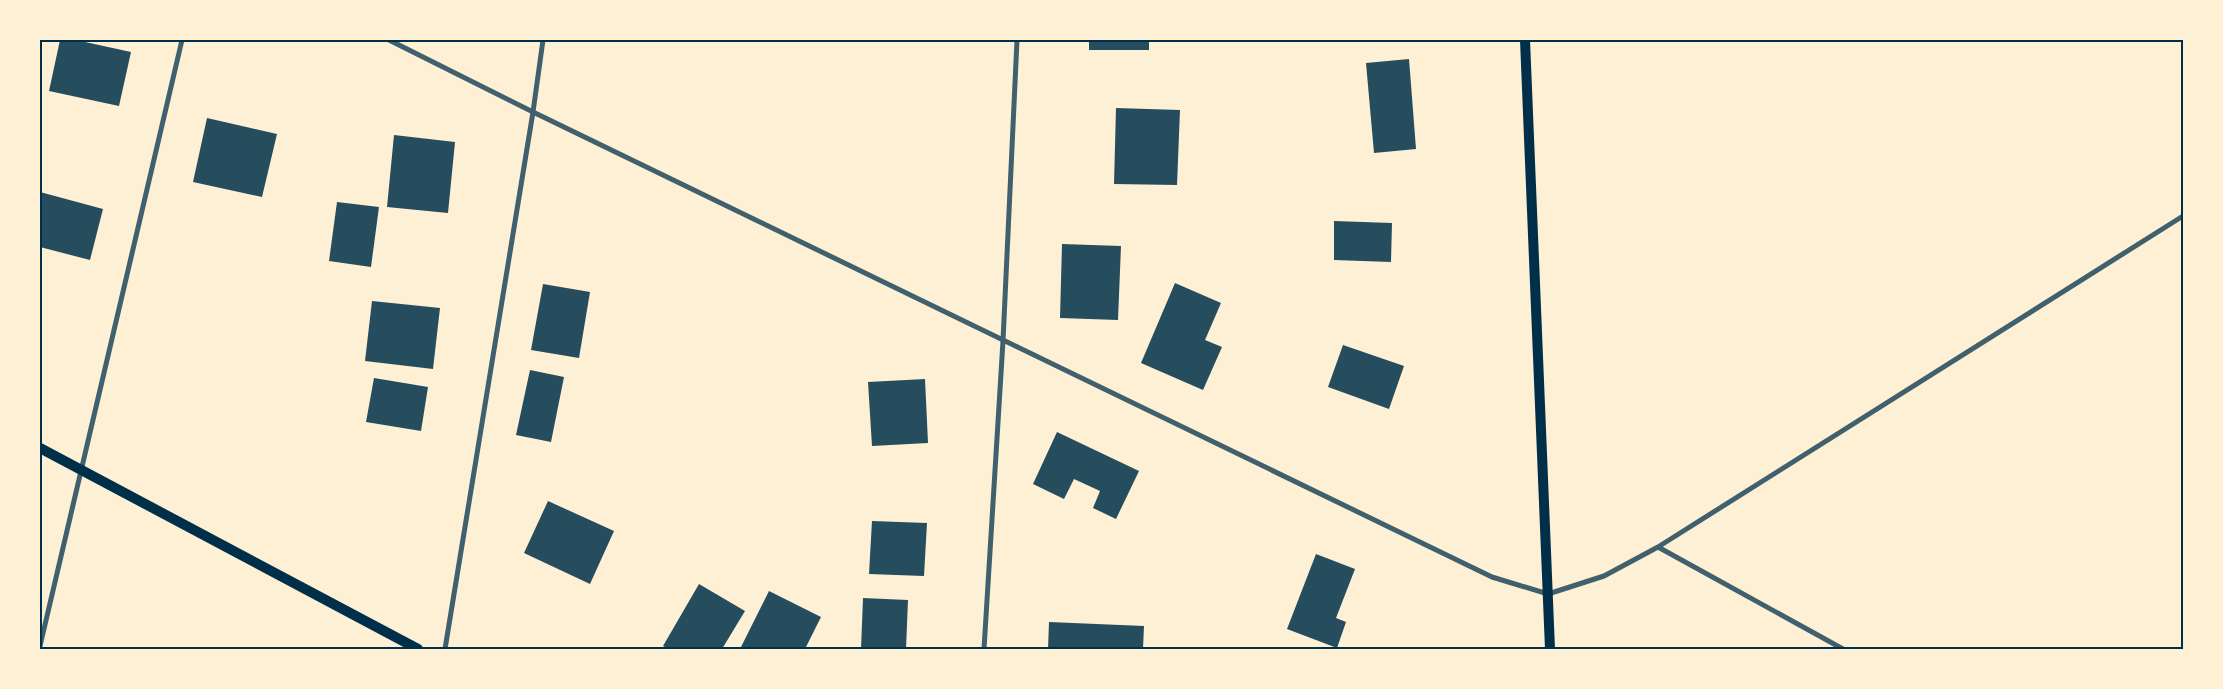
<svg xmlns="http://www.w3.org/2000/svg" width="2223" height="689" viewBox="0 0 2223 689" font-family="Manrope,sans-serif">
  <rect width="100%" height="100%" fill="#fdf0d5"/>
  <path fill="#264d5e" d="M60 40H76L131 52 119 106 49 91Z
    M1089 40H1149V50H1089Z
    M1409 59 1416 149 1374 153 1366 63Z
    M1116 108 1180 110 1177 185 1114 184Z
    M207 118 277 134 262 197 193 182Z
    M394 135 455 142 448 213 387 207Z
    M40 192 103 209 90 260 40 247Z
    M337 202 379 207 371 267 329 261Z
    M1334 221 1392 223 1391 262 1334 260Z
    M1062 244 1121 246 1118 320 1060 318Z
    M1175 283 1221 303 1205 340 1222 347 1203 390 1141 363Z
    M543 284 590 292 579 358 531 350Z
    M372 301 440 308 433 369 365 361Z
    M1343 345 1404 366 1389 409 1328 387Z
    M530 370 564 377 551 442 516 435Z
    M374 378 428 387 421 431 366 422Z
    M925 379 928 443 872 446 868 382Z
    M1057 432 1139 471 1116 519 1093 508 1100 491 1074 479 1064 499 1033 484Z
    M548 501 614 531 590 584 524 553Z
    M872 521 927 523 924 576 869 574Z
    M1316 554 1355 569 1336 618 1346 622 1337 648 1287 629Z
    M699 584 745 611 722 649H669L663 646Z
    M769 591 821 617 805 649H740Z
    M863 598 908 600 906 649H861Z
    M1049 622 1144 626 1143 649H1048Z"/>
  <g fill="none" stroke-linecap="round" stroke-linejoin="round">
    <path stroke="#3f606c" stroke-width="5" d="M389 40 533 112 1492 577 1548 594 1604 576 1658 547 2183 216
      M1658 547 1843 649
      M40 646 182 40
      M445 649 533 112 543 40
      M984 649 1003 341 1017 40"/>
    <path stroke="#003049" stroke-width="10" d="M1525 40 1550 649
      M40 448 418 649"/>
  </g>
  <rect width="2223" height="689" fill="none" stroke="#fdf0d5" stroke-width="82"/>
  <rect x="41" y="41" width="2141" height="607" fill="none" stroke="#003049" stroke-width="2"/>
</svg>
